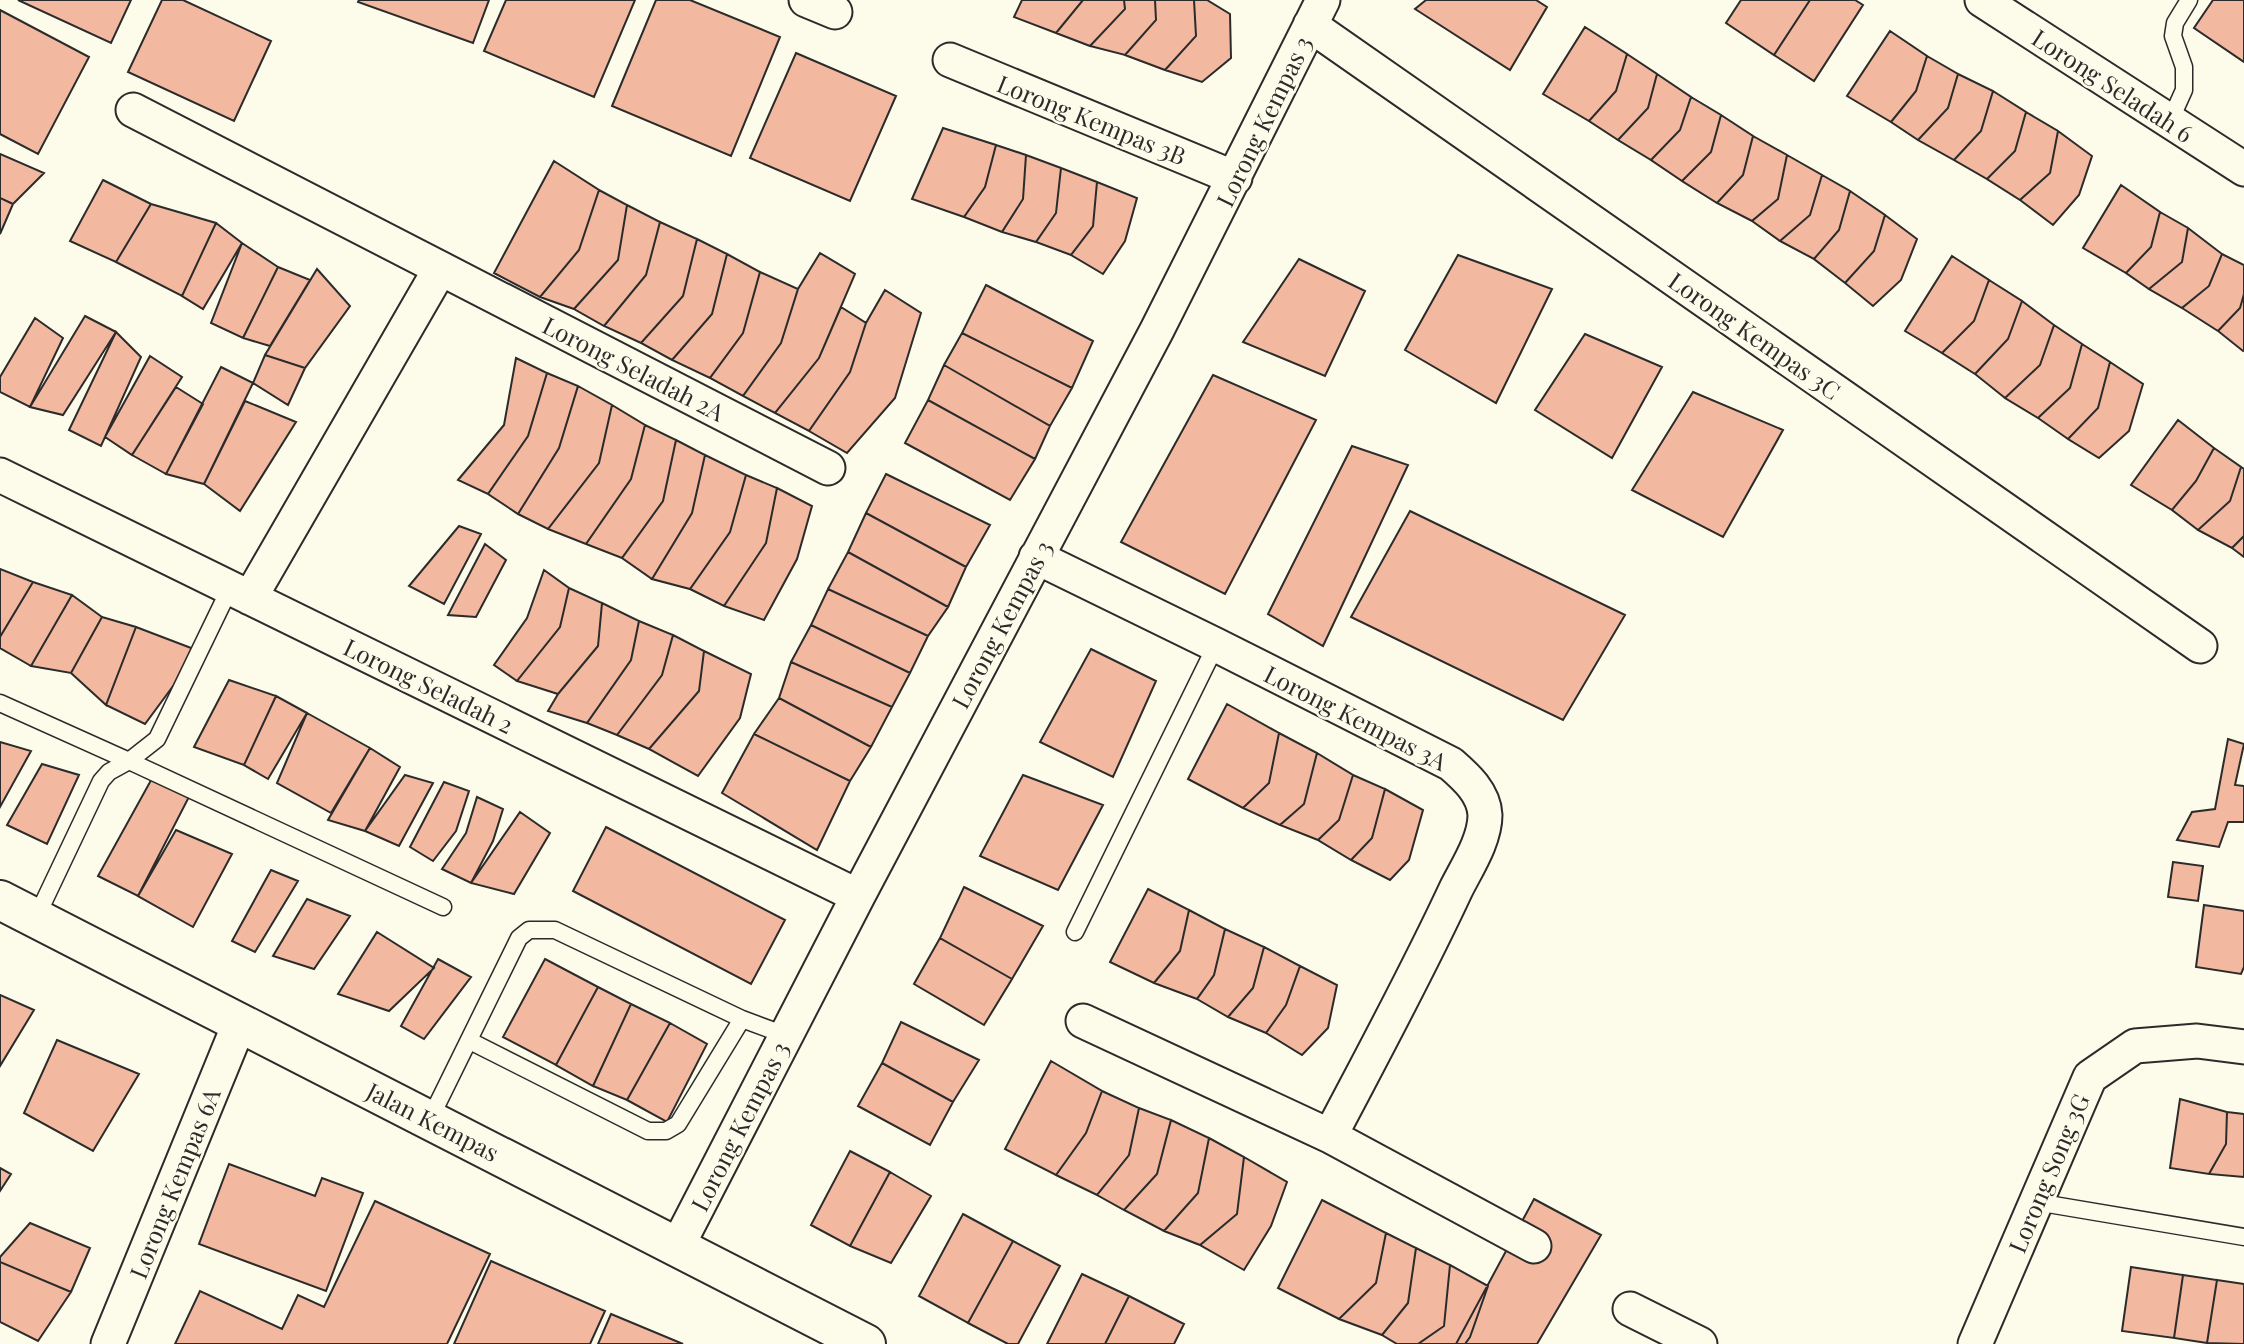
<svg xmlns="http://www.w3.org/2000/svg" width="2244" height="1344" viewBox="0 0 2244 1344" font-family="'Playfair Display',serif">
  <rect width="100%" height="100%" fill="#fdfbea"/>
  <path fill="#f2b8a0" stroke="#2b2b2b" stroke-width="2" d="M18 0H131L111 43Z
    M162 0H183L271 41 234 121 128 72Z
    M359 0H489L473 43 358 2Z
    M506 0H635L594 97 484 51Z
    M656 0H690L780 37 731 156 612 106Z
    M1022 0H1083L1056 33 1014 17Z
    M1083 0H1124L1125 9 1090 46 1056 33Z
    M1124 0H1155L1156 20 1125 55 1090 46 1125 9Z
    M1155 0H1194L1196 36 1165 70 1125 55 1156 20Z
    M1194 0H1207L1230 14 1231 58 1202 82 1165 70 1196 36Z
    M1426 0H1536L1547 7 1510 70 1415 9Z
    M1741 0H1810L1774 55 1726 23Z
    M1810 0H1855L1863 5 1814 81 1774 55Z
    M2213 0H2244V62L2194 28Z
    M0 10 89 57 38 154 0 134Z
    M1585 27 1627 54 1616 91 1589 121 1543 94Z
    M1890 31 1927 56 1916 91 1891 122 1847 96Z
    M796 53 896 96 850 201 750 158Z
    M1627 54 1657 74 1648 108 1618 140 1589 121 1616 91Z
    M1927 56 1958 74 1948 108 1918 140 1891 122 1916 91Z
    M1657 74 1691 97 1680 130 1651 160 1618 140 1648 108Z
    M1958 74 1993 91 1981 131 1954 160 1918 140 1948 108Z
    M1993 91 2026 112 2015 151 1987 179 1954 160 1981 131Z
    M1691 97 1721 115 1711 152 1682 181 1651 160 1680 130Z
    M2026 112 2058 131 2050 173 2020 200 1987 179 2015 151Z
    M1721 115 1753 136 1743 175 1717 203 1682 181 1711 152Z
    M943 128 996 145 985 187 964 217 912 199Z
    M2058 131 2092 156 2079 195 2053 225 2020 200 2050 173Z
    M1753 136 1787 155 1778 199 1752 221 1717 203 1743 175Z
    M996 145 1026 155 1023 199 1002 232 964 217 985 187Z
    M0 154 44 173 13 204 0 198Z
    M1026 155 1061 168 1056 213 1036 242 1002 232 1023 199Z
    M1787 155 1822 175 1810 215 1780 241 1752 221 1778 199Z
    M554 161 599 190 579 250 540 297 494 273Z
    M1061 168 1097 182 1093 226 1071 255 1036 242 1056 213Z
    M1822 175 1850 191 1839 230 1814 259 1780 241 1810 215Z
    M103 180 151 204 116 262 70 241Z
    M1097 182 1137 198 1125 241 1103 274 1071 255 1093 226Z
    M2121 185 2160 212 2151 247 2126 273 2083 248Z
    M599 190 627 205 618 260 574 309 540 297 579 250Z
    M1850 191 1885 215 1874 251 1845 283 1814 259 1839 230Z
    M0 198 13 204 0 234Z
    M151 204 216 223 182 296 116 262Z
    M627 205 660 222 646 275 604 326 574 309 618 260Z
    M2160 212 2188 228 2182 262 2149 289 2126 273 2151 247Z
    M1885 215 1917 239 1901 280 1873 306 1845 283 1874 251Z
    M660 222 697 239 683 296 641 343 604 326 646 275Z
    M216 223 242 243 203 309 182 296Z
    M2188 228 2222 254 2209 286 2182 308 2149 289 2182 262Z
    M697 239 727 254 712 314 672 360 641 343 683 296Z
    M242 243 278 267 243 338 211 323Z
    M820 253 855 274 819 358 775 413 743 396 781 343 798 289Z
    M727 254 760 272 743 333 710 378 672 360 712 314Z
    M2222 254 2244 265V294L2240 308 2218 331 2182 308 2209 286Z
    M1458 255 1552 289 1496 403 1405 350Z
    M1952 256 1989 280 1974 321 1942 353 1905 331Z
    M1299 259 1365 291 1325 376 1243 342Z
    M278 267 310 280 270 346 243 338Z
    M317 269 350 306 305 368 265 355Z
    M760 272 798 289 781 343 743 396 710 378 743 333Z
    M1989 280 2022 301 2008 339 1975 374 1942 353 1974 321Z
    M986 285 1093 341 1072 388 962 333Z
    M885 290 921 313 895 398 847 453 809 431 850 372 866 323Z
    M2244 294V350L2243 351 2218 331 2240 308Z
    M2022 301 2054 325 2040 365 2005 398 1975 374 2008 339Z
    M841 307 866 323 850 372 809 431 775 413 819 358Z
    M85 316 116 332 63 415 30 407Z
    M35 318 63 338 30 407 0 392V377Z
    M2054 325 2082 344 2070 388 2038 418 2005 398 2040 365Z
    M116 332 141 357 101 446 69 430Z
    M962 333 1072 388 1050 426 944 365Z
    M1585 334 1662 367 1612 458 1535 410Z
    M2082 344 2110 362 2098 408 2068 439 2038 418 2070 388Z
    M265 355 305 368 288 405 253 383Z
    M150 356 182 377 132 455 105 437Z
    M516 358 547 373 528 436 488 494 458 480 504 425Z
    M2110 362 2143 384 2129 431 2099 458 2068 439 2098 408Z
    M944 365 1050 426 1035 459 928 400Z
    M221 367 253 383 204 484 166 474Z
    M547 373 578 386 559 448 518 514 488 494 528 436Z
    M1213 375 1316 420 1225 594 1121 542Z
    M578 386 612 405 599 463 548 529 518 514 559 448Z
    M176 387 203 404 166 474 132 455Z
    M1693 392 1783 430 1723 537 1632 490Z
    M928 400 1035 459 1010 500 905 443Z
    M245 401 296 422 240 511 204 484Z
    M612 405 645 425 631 479 586 544 548 529 599 463Z
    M2178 420 2214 448 2196 481 2172 510 2131 485Z
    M645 425 676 440 663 501 622 558 586 544 631 479Z
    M676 440 705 455 692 513 652 579 622 558 663 501Z
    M1352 446 1408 465 1323 646 1268 614Z
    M2214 448 2241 467 2230 501 2198 530 2172 510 2196 481Z
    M705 455 746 475 730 532 690 589 652 579 692 513Z
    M2241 467 2244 469V536L2232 548 2198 530 2230 501Z
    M886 474 990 525 966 567 866 513Z
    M746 475 777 488 766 543 724 606 690 589 730 532Z
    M777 488 812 506 797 559 764 620 724 606 766 543Z
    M1410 511 1625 615 1563 720 1351 617Z
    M866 513 966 567 948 607 848 552Z
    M459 526 481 534 444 604 409 586Z
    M2244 536V557L2232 548Z
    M485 544 506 560 476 617 448 615Z
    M848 552 948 607 928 636 828 589Z
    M0 569 33 582 0 637Z
    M544 570 569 588 560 627 517 681 494 665 527 618Z
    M33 582 72 595 31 666 0 648V637Z
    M569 588 602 603 598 646 558 694 517 681 560 627Z
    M828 589 928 636 910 673 811 625Z
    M72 595 102 617 71 673 31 666Z
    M602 603 639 621 631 660 587 723 548 711 558 694 598 646Z
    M102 617 136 627 106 705 71 673Z
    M639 621 673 635 662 675 617 735 587 723 631 660Z
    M811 625 910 673 892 707 791 662Z
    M136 627 199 651 145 724 106 705Z
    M673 635 704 651 699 691 649 749 617 735 662 675Z
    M1091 649 1156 681 1113 777 1040 742Z
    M704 651 751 674 740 718 698 776 649 749 699 691Z
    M791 662 892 707 871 747 779 698Z
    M229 680 276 696 244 765 194 747Z
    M276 696 307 713 268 779 244 765Z
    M779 698 871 747 850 781 754 734Z
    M1227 704 1279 733 1269 783 1243 808 1188 779Z
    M307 713 370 748 331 813 277 783Z
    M1279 733 1317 753 1304 804 1280 825 1243 808 1269 783Z
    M754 734 850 781 817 850 722 793Z
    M2228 739 2244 744 2235 785 2244 786V822H2228L2219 847 2177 840 2192 812 2215 809Z
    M0 742 31 751 0 807Z
    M370 748 400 767 365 831 328 820Z
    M1317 753 1353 775 1339 820 1318 840 1280 825 1304 804Z
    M42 764 79 775 47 844 7 825Z
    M155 773 192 791 138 896 98 876Z
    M405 775 433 783 399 846 365 831Z
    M1023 775 1103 805 1058 890 980 856Z
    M1353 775 1385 789 1372 838 1351 860 1318 840 1339 820Z
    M444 782 469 791 456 831 433 861 410 847Z
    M1385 789 1423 810 1409 860 1390 880 1351 860 1372 838Z
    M477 797 503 809 493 841 471 883 442 869 466 833Z
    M520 812 550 833 514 894 471 883Z
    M606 827 785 920 751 984 573 891Z
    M176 830 232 854 193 927 138 896Z
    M2173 862 2203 866 2198 901 2168 897Z
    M271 870 298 881 255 952 232 941Z
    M964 887 1043 926 1012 979 940 938Z
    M1148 889 1189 910 1180 951 1154 983 1110 962Z
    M307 899 350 916 314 969 273 956Z
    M2204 905 2244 911V967L2241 974 2196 967Z
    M1189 910 1225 929 1214 975 1197 999 1154 983 1180 951Z
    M1225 929 1264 947 1253 988 1228 1017 1197 999 1214 975Z
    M377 932 434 968 389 1011 338 994Z
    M940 938 1012 979 984 1025 914 984Z
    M1264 947 1300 966 1286 1005 1266 1033 1228 1017 1253 988Z
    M438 959 471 977 424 1039 401 1026Z
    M545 959 598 987 556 1065 503 1037Z
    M1300 966 1337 985 1328 1028 1302 1055 1266 1033 1286 1005Z
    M598 987 631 1004 593 1086 556 1065Z
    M0 995 34 1010 0 1066Z
    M631 1004 670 1023 627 1100 593 1086Z
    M901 1022 979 1060 953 1102 882 1063Z
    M670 1023 707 1044 667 1122 627 1100Z
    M57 1040 139 1074 93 1151 24 1113Z
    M1051 1061 1102 1091 1086 1133 1056 1175 1005 1149Z
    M882 1063 953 1102 930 1145 858 1106Z
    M1102 1091 1139 1108 1129 1155 1097 1195 1056 1175 1086 1133Z
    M2180 1099 2227 1112 2226 1144 2209 1174 2170 1168Z
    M1139 1108 1171 1120 1157 1174 1124 1210 1097 1195 1129 1155Z
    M2227 1112 2244 1114V1177L2209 1174 2226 1144Z
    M1171 1120 1209 1138 1198 1193 1164 1231 1124 1210 1157 1174Z
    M1209 1138 1244 1157 1237 1214 1200 1245 1164 1231 1198 1193Z
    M850 1151 890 1172 850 1246 811 1225Z
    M1244 1157 1287 1182 1271 1226 1244 1270 1200 1245 1237 1214Z
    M229 1164 315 1196 322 1178 363 1193 326 1291 199 1244Z
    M0 1168 11 1174 0 1191Z
    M890 1172 931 1196 891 1263 850 1246Z
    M1534 1199 1601 1235 1537 1344H1456Z
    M1322 1200 1386 1233 1376 1283 1339 1319 1278 1288Z
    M375 1201 490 1254 447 1344H175L200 1291 282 1329 298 1295 324 1307Z
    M963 1214 1013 1241 968 1323 919 1296Z
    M30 1223 90 1248 71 1292 0 1262V1257Z
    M1386 1233 1416 1248 1408 1303 1382 1335 1339 1319 1376 1283Z
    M1013 1241 1060 1266 1018 1344H1008L968 1323Z
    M1416 1248 1450 1265 1444 1326 1418 1344H1397L1382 1335 1408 1303Z
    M491 1261 605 1311 590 1344H454Z
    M0 1262 71 1292 38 1341 0 1322Z
    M1450 1265 1488 1286 1470 1337 1465 1344H1418L1444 1326Z
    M2131 1267 2183 1275 2174 1338 2122 1331Z
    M1082 1274 1129 1296 1105 1344H1047Z
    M2183 1275 2217 1280 2207 1343 2174 1338Z
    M2217 1280 2244 1284V1344L2207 1343Z
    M1129 1296 1184 1324 1174 1344H1105Z
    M611 1314 683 1344H598Z"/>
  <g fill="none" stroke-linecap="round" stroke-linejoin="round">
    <g stroke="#2b2b2b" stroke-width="19">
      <path id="service" d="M2170 121 2184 90V67L2173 36 2175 23 2189 0
        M0 703 129 761 157 739 230 588
        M36 918 101 781 109 772 129 761 443 907
        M1075 932 1216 645
        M470 1041 648 1131H666L678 1124 742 1019
        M430 1119 519 938 529 930H555L742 1019 785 1035
        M2036 1202 2244 1237"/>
    </g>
    <g stroke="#2b2b2b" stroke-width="37">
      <path id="minor" d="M806 0 835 12
        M1982 0 2244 169
        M1310 25 2200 646
        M950 60 1235 178
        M133 110 828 468
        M0 475 858 896
        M1036 557 1216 645 1451 764C1466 777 1484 793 1485 815 1485 840 1467 867 1456 889 1417 973 1373 1054 1330 1136L1534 1246
        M250 598 440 269
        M1083 1021 1330 1136
        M677 1247 858 896 1157 330 1323 0
        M1630 1309 1700 1344
        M108 1344 240 1022
        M1975 1344 2090 1077 2135 1046 2197 1041 2244 1047"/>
    </g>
    <g stroke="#2b2b2b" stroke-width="42">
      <path id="tertiary" d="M0 900 866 1344"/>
    </g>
    <use href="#service" stroke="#fdfbea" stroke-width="16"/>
    <use href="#minor" stroke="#fdfbea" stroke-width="33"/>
    <use href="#tertiary" stroke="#fdfbea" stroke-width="38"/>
  </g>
  <g text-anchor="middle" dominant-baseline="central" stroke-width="5" stroke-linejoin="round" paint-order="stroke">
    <g font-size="24" fill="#2b2b2b" stroke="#fdfbea">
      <text transform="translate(2113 85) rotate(33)">Lorong Seladah 6</text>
      <text transform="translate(1092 119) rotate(22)">Lorong Kempas 3B</text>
      <text transform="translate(1263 121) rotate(-64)">Lorong Kempas 3</text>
      <text transform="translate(1755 335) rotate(35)">Lorong Kempas 3C</text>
      <text transform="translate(634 368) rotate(27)">Lorong Seladah 2A</text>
      <text transform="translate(1001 624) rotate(-62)">Lorong Kempas 3</text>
      <text transform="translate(429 685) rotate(26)">Lorong Seladah 2</text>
      <text transform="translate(1356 717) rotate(27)">Lorong Kempas 3A</text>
      <text transform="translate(433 1121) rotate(27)">Jalan Kempas</text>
      <text transform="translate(739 1126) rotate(-63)">Lorong Kempas 3</text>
      <text transform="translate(2048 1173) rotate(-67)">Lorong Song 3G</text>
      <text transform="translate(174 1183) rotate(-68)">Lorong Kempas 6A</text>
    </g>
  </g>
</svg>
